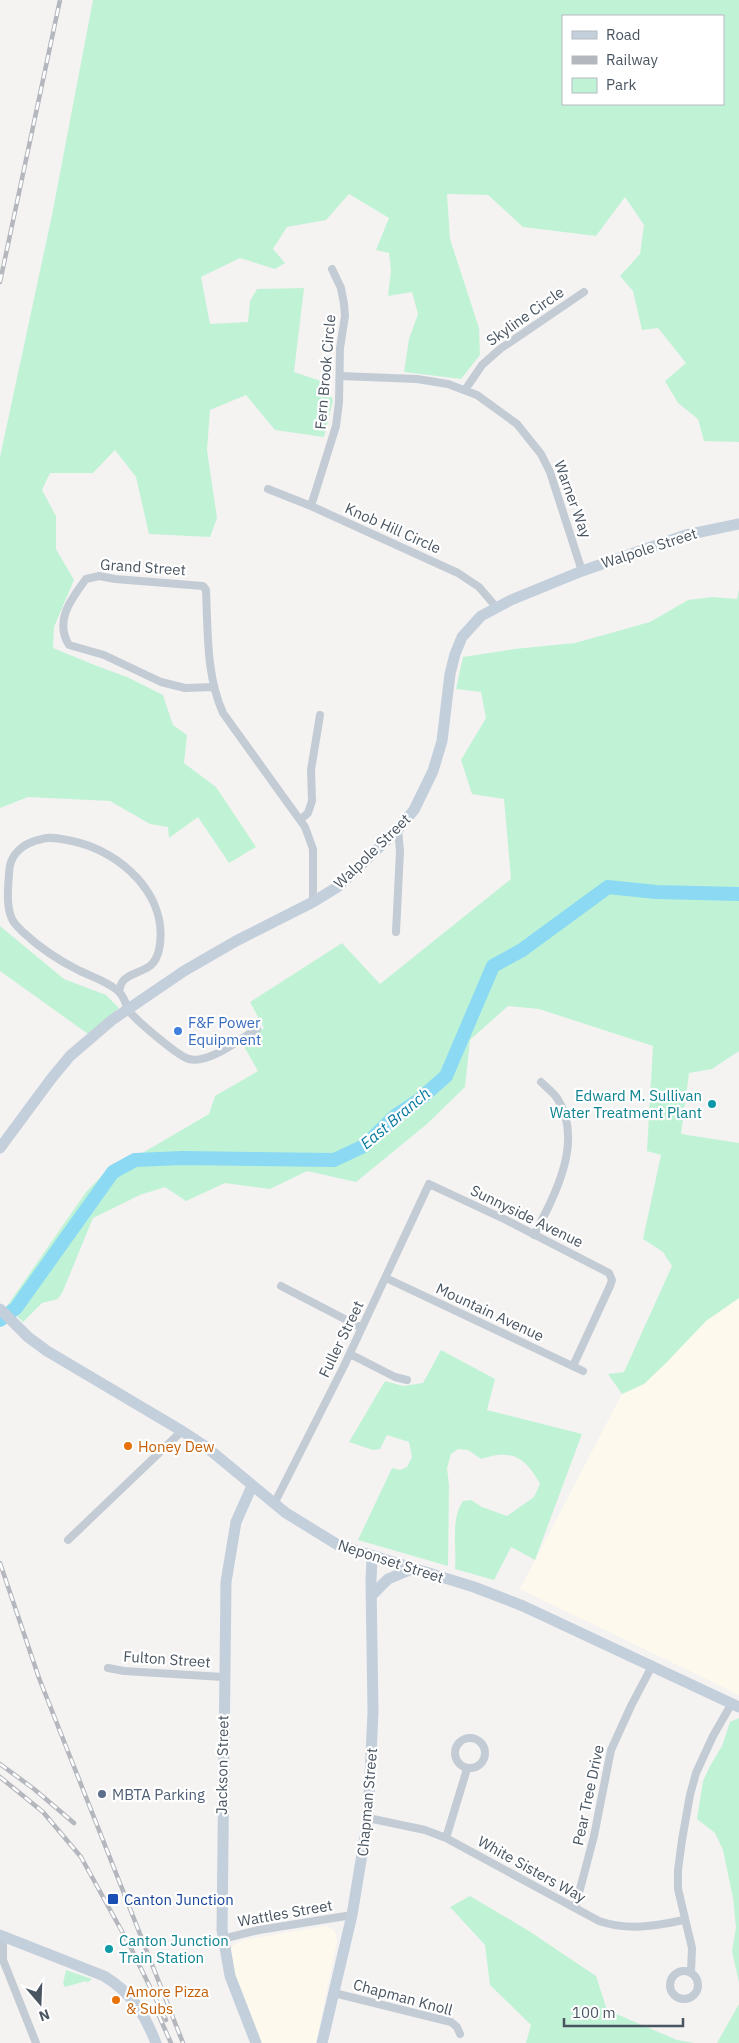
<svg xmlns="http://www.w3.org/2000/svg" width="739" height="2043" viewBox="0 0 739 2043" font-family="'IBM Plex Sans',sans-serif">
  <rect width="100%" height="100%" fill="#f5f2f2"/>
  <path fill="#fef9ed" d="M739 1298V1695L520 1589 622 1394 644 1384 666 1363 706 1321Z
    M326 1926 332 1929 336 1934 337 1941 316 2043H260L235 1978 230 1951 232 1946 243 1940Z"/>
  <path fill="#c0f3d6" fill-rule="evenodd" d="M93 0H739V442L704 441 698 419 678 403 665 381 686 363 658 328 642 330 633 291 620 276 640 254 644 225 625 197 596 236 523 227 488 195 447 194 450 239 479 328 480 355 461 379 404 372 409 339 418 314 412 292 388 296 391 270 389 253 376 250 389 218 349 194 326 220 287 227 273 249 285 263 275 269 240 258 201 277 210 324 248 322 250 301 257 289 304 288 294 372 321 381 333 400 324 437 275 430 246 395 210 410 207 450 217 518 210 537 149 534 136 477 115 450 93 473H50L42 490 56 516V549L74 580 54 627 53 648 97 666 127 677 163 695 173 725 187 735 184 763 216 787 256 847 229 863 198 817 169 838 168 827 150 824 110 801 28 797 0 808V457L52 215ZM563 16H723V104H563Z
    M739 589V1051L712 1069 689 1073 681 1134 739 1143V1298L706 1321 666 1363 644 1384 622 1394 608 1374 624 1372 672 1266 663 1252 643 1239 661 1155 647 1151 653 1046 539 1009 508 1006 470 1040 465 1087 427 1124 356 1182 307 1171 270 1189 225 1183 186 1201 165 1187 140 1195 93 1218 63 1291 58 1299 42 1303 23 1322 7 1306 86 1192 111 1166 144 1152 209 1114 215 1096 258 1071 242 1043 264 1028 250 1002 342 943 380 984 511 879 504 799 472 794 461 760 486 718 481 692 456 689 463 657 514 649 575 643 650 622 688 600 713 597 737 599Z
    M0 926 64 979 106 995 119 1008 88 1034 0 971Z
    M441 1350 495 1379 487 1410 582 1434 535 1560 511 1547 494 1580 455 1569C457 1547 450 1520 463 1501L471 1500 482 1507 507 1516 534 1497 540 1484C525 1456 511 1449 481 1459L468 1450 458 1449 451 1454 447 1468 449 1485 448 1566 358 1540 392 1468 400 1470 407 1467 412 1457 409 1442 387 1435 380 1449 373 1450 349 1442 385 1381 403 1386 423 1383Z
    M739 1718V1983L732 1951 736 1927 733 1898 723 1850 715 1833 697 1819 703 1781 710 1766 722 1746 730 1722Z
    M470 1896 529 1931 596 1976 607 2010 677 2040 695 2043H526L531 2025 490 1985 485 1945 450 1907Z
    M66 1970 89 1978 92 1979 87 1983 86 1981 65 1987 63 1984Z
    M739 2004V2043H717Z"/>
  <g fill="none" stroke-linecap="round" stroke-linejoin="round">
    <path stroke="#8bd9f2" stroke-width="14" d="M0 1320 16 1308 113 1172 135 1160 183 1158 334 1160 364 1146 395 1116 419 1100 446 1076 493 966 522 950 608 887 656 892 739 894"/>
    <path stroke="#c3ccd4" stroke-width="8" d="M340 376 417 379 448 384 477 395 517 424 541 454 550 472 582 571
      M465 390 482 365 500 349 584 292
      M268 489 311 506 458 573 479 587 497 608
      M311 506 336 426 339 402 340 348 345 316 344 304 341 288 332 269
      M214 687 185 688 161 682 104 655 69 645C54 621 71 599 86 579L99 576 115 579 203 586 206 590C208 632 206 675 223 713L305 827 313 849V902
      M300 820 308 813 312 801 311 770 320 715
      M396 932 400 851 398 829
      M119 991C120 988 121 983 123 981 135 968 153 975 159 950 170 896 121 851 72 841 62 839 51 836 42 839 23 843 9 854 9 874 8 887 6 906 12 919 14 924 20 929 24 933 40 948 60 961 80 971 93 977 106 981 117 990 125 996 125 1005 130 1012 137 1021 179 1057 189 1059 209 1064 240 1039 257 1029
      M534 1235C554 1197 585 1141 557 1098 553 1092 546 1087 541 1082
      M386 1278 583 1371
      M281 1286 362 1328
      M350 1354 395 1377 407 1380
      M274 1504 344 1366 429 1184 504 1219 609 1273 612 1280 610 1286 573 1366
      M68 1540 182 1431
      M108 1668 124 1671 223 1677
      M455 1753a15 15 0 1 1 30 0a15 15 0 1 1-30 0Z
      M368 1818 425 1830 446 1838 599 1921C628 1931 655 1926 684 1920
      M446 1838 467 1769
      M575 1908 594 1836 611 1750 631 1706 652 1666
      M3 1936V1960L36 2043
      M222 1939 259 1930 352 1915
      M670 1985a14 14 0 1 1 28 0a14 14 0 1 1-28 0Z
      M691 1972 692 1948 678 1889V1870L682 1840 690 1795 696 1773 713 1736 732 1703
      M334 1993 451 2022 457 2027 460 2034"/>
    <path stroke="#c4cfdc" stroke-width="11" d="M0 1148 51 1079 70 1056 112 1020 184 971 236 941 313 902 339 886 398 829 414 810 433 771 442 741 450 674 455 654 462 637 481 616 511 600 582 571 686 535 739 524
      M0 1309 28 1337 47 1351 182 1431 205 1446 286 1513 338 1545 474 1587 523 1606 739 1707
      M252 1486 236 1522 226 1582 222 1930 230 1976 256 2043
      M371 1596 388 1579 412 1569
      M0 1935 104 1976C132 1993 144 2013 156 2043
      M322 2043 352 1915 368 1818 373 1712 371 1581 372 1557"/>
    <g stroke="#b4b7bd" stroke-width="4.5">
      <path id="rail" d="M0 282 60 0
        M0 1563 39 1678 183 2043
        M0 1764 34 1789 74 1823
        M0 1777 43 1812 81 1857 130 1946 166 2020
        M159 2016 171 2043"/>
    </g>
    <use href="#rail" stroke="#fff" stroke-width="2.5" stroke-dasharray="8" stroke-linecap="butt"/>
  </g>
  <circle fill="#3f7fe0" stroke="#fff" stroke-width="2" cx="178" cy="1031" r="5"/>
  <g fill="#0f9aa8" stroke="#fff" stroke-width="2">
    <circle cx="712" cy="1104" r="5"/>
    <circle cx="109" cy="1949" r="5"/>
  </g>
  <g fill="#e8710a" stroke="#fff" stroke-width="2">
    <circle cx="128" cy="1446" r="5"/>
    <circle cx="116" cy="2000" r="5"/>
  </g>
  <circle fill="#5c6f8a" stroke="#fff" stroke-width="2" cx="102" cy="1794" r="5"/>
  <rect fill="#1a4fb4" stroke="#fff" stroke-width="2" x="107" y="1893" width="12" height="12" rx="2.5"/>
  <g text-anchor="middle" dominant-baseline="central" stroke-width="4.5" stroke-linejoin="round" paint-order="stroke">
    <g font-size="15" fill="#495561" stroke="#fff">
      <text transform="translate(525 316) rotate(-35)">Skyline Circle</text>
      <text transform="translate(325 372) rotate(-85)">Fern Brook Circle</text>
      <text transform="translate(573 499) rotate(70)">Warner Way</text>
      <text transform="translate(393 528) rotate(24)">Knob Hill Circle</text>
      <text transform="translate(649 548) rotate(-18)">Walpole Street</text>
      <text transform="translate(143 567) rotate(4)">Grand Street</text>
      <text transform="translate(372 851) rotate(-44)">Walpole Street</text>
      <text transform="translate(527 1216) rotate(26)">Sunnyside Avenue</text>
      <text transform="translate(490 1312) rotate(25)">Mountain Avenue</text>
      <text transform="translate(341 1339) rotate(-64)">Fuller Street</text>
      <text transform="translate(391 1561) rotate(18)">Neponset Street</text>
      <text transform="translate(167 1659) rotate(4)">Fulton Street</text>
      <text transform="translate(222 1765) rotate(-89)">Jackson Street</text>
      <text transform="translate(588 1795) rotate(-78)">Pear Tree Drive</text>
      <text transform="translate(367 1802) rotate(-85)">Chapman Street</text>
      <text transform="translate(532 1869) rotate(29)">White Sisters Way</text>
      <text transform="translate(285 1913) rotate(-10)">Wattles Street</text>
      <text transform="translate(403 1997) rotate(15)">Chapman Knoll</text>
    </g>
    <g font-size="15" fill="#366cbe" stroke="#fff" text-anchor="start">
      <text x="188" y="1022">F&amp;F Power<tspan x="188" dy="17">Equipment</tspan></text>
    </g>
    <g font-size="15" fill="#0d838f" stroke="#fff" text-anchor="end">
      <text x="702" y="1095">Edward M. Sullivan<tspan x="702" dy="17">Water Treatment Plant</tspan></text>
      <text x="119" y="1940" text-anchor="start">Canton Junction<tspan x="119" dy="17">Train Station</tspan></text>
    </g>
    <g font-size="15" fill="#c56008" stroke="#fff" text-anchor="start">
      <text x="138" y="1446">Honey Dew</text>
      <text x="126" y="1991">Amore Pizza<tspan x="126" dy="17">&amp; Subs</tspan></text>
    </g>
    <g font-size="15" fill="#4e5e75" stroke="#fff" text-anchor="start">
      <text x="112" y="1794">MBTA Parking</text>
    </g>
    <g font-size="15" fill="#164399" stroke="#fff" text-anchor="start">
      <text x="124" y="1899">Canton Junction</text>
    </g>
    <g font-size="16" font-style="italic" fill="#067aa0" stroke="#fff">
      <text transform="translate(395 1118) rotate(-40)">East Branch</text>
    </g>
  </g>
  <rect x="562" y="15" width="162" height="90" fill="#ffffff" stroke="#b6bbc0"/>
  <rect x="572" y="31" width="25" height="8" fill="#c4cfdc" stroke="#b6bbc0"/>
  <text x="606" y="40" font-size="15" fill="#495561">Road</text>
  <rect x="572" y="56" width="25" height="8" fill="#b4b7bd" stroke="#b6bbc0"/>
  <text x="606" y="65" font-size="15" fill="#495561">Railway</text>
  <rect x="572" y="78" width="25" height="15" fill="#c0f3d6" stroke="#b6bbc0"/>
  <text x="606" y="90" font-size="15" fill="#495561">Park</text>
  <g transform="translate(40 2003) rotate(161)" stroke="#ffffff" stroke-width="4" paint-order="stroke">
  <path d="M0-4L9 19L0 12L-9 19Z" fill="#495561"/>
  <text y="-8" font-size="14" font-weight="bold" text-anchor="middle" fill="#495561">N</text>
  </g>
  <path d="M564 2018v8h119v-8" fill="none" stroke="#495561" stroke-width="2.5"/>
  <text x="572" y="2018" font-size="15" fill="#495561" stroke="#ffffff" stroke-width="4" paint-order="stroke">100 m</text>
</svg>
